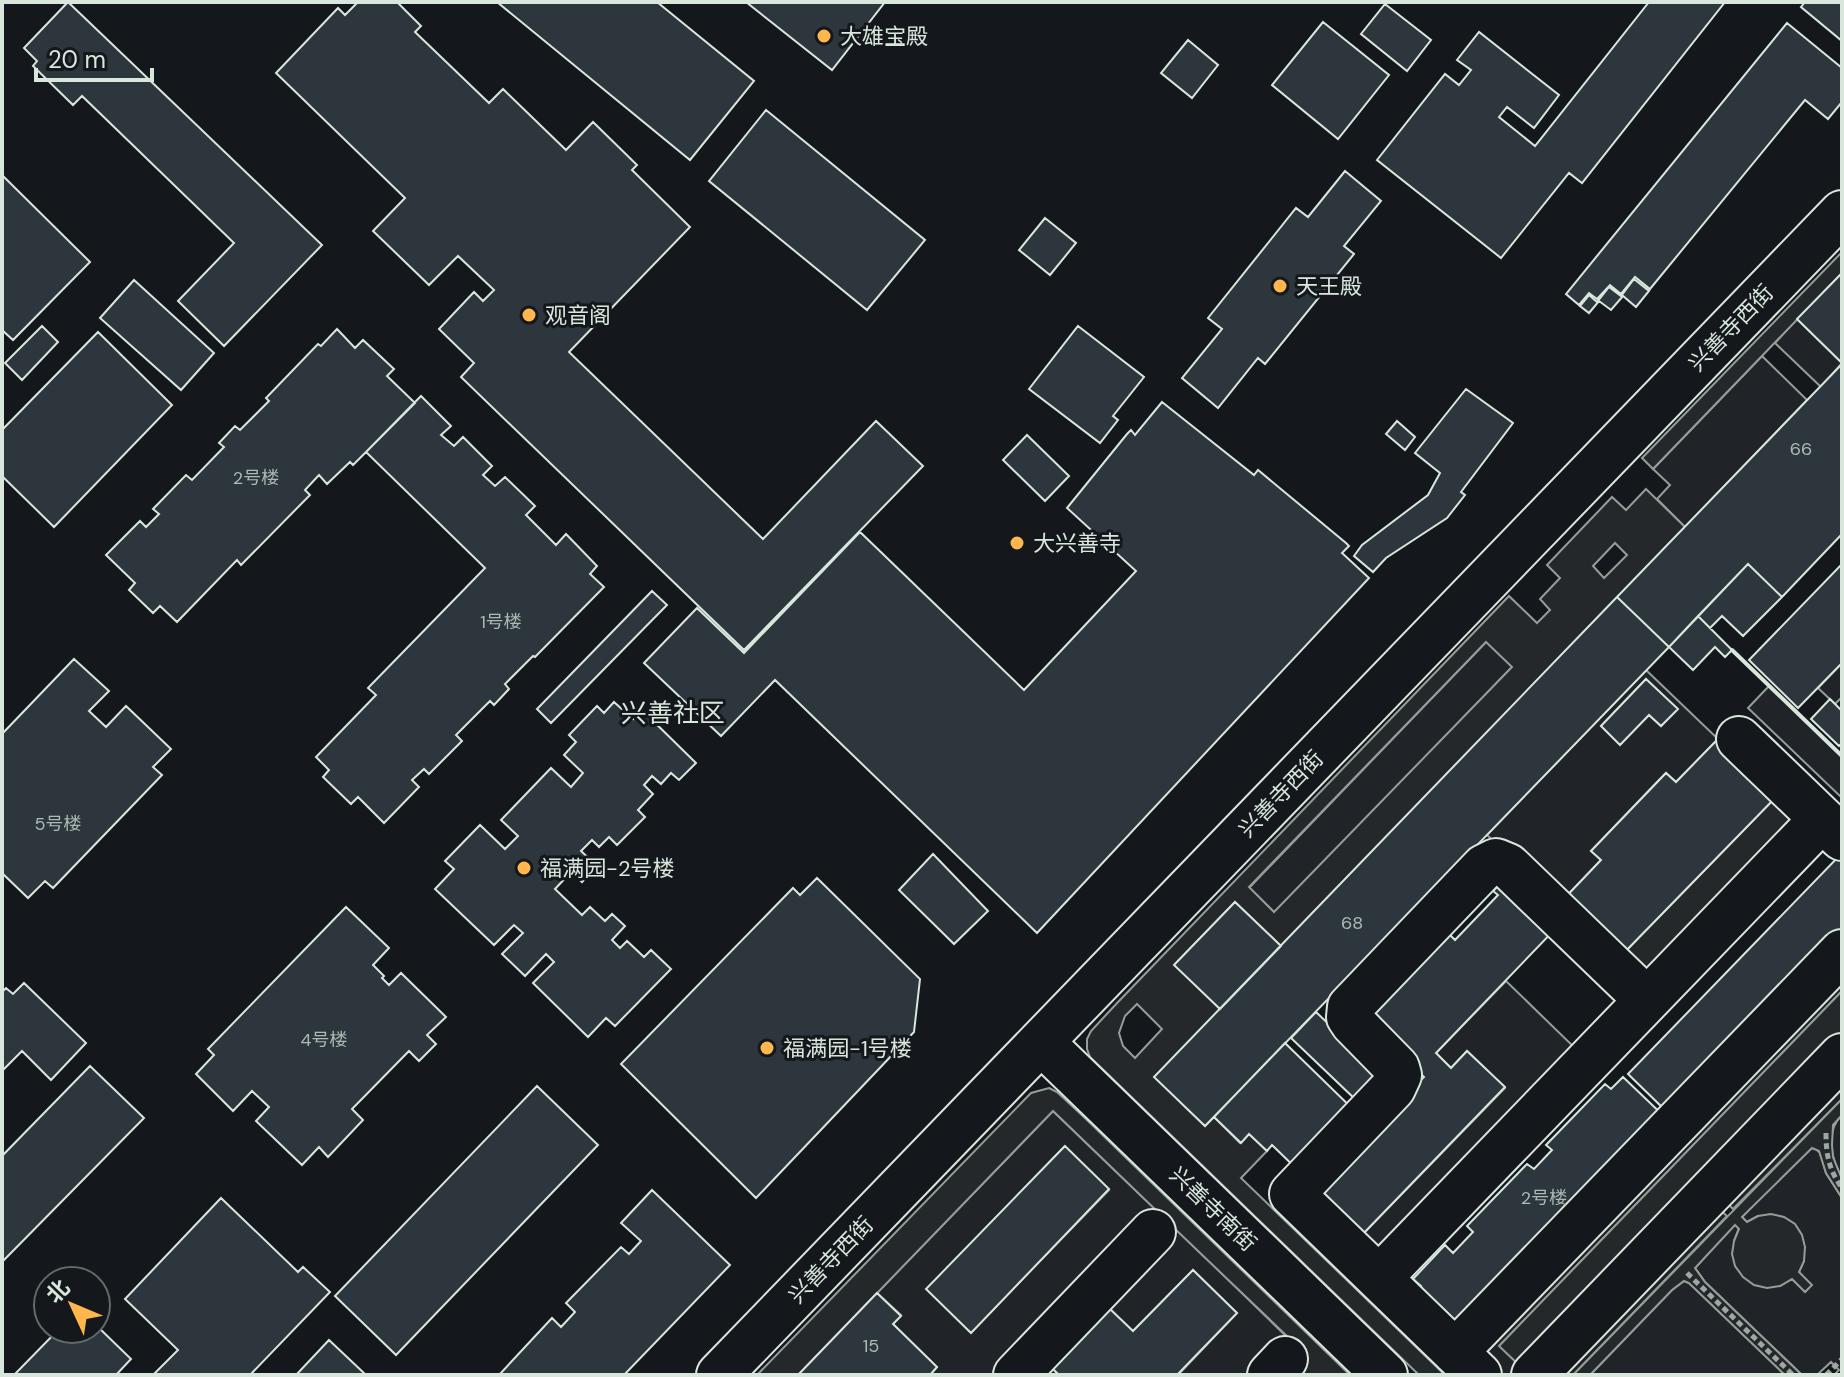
<svg xmlns="http://www.w3.org/2000/svg" width="1844" height="1377" viewBox="0 0 1844 1377" font-family="'DM Sans','Noto Sans SC',sans-serif">
  <rect width="100%" height="100%" fill="#14181c"/>
  <path fill="#202428" stroke="#939e99" stroke-width="2" fill-rule="evenodd" d="M1797 319 1842 363 1821 387 1775 343Z
    M1762 356 1807 400 1685 527 1657 499 1670 485 1653 469Z
    M1487 641 1513 666 1275 913 1249 888Z
    M1842 663V697L1835 704 1818 688Z
    M1646 670 1718 739 1676 782 1666 773 1658 781 1591 851 1601 860 1559 904 1487 835ZM1646 679 1677 709 1661 726 1649 715 1620 744 1601 726Z
    M1769 686 1842 756V798L1748 708Z
    M1842 966V991L1500 1345 1520 1366 1511 1375H1483L1475 1347Z
    M1506 981 1579 1052 1381 1257 1360 1237 1505 1088 1467 1051 1451 1068 1436 1053Z
    M1842 1079V1099L1733 1209 1725 1201Z
    M1053 1111 1157 1211 999 1375H930L937 1367 893 1324 901 1315 877 1293ZM1064 1147 1109 1190 971 1332 927 1289Z
    M1842 1115V1179C1832 1160 1824 1132 1842 1115Z
    M1815 1148 1820 1153 1826 1173 1842 1198V1375H1834L1839 1370 1831 1362 1817 1375H1802L1705 1282 1695 1268 1735 1224 1739 1228 1734 1241 1780 1286 1792 1279 1806 1292 1799 1272 1804 1261 1758 1216 1747 1222 1742 1217 1808 1149Z
    M1718 1208 1727 1216 1573 1375H1557Z
    M1174 1227 1289 1339 1254 1375H1178L1237 1313 1193 1270 1133 1331 1052 1368 1059 1375H1031Z
    M1684 1281 1689 1283 1785 1375H1590L1672 1290Z"/>
  <path fill="#24282b" stroke="#939e99" stroke-width="2" fill-rule="evenodd" d="M1842 252V273L1653 469 1642 458Z
    M1646 489 1685 527 1281 946 1235 902 1175 964 1220 1009 1155 1077 1205 1126 1214 1117 1240 1143 1249 1134 1267 1151 1241 1178 1445 1375H1419L1090 1057 1087 1049V1039L1091 1031 1119 1001 1509 596 1537 623 1550 610 1540 599 1560 578 1547 565 1612 497 1626 510ZM1615 543 1627 555 1604 578 1593 566ZM1486 642 1512 667 1274 912 1249 887ZM1137 1004 1162 1029 1135 1058 1123 1046 1119 1033 1125 1016Z
    M1777 796 1802 820 1643 985 1617 960Z
    M1842 991V1033L1520 1366 1499 1346Z
    M1049 1088 1057 1092 1086 1119 1350 1375H1254L1289 1338 1174 1228 1031 1375 1157 1211 1053 1111 798 1375H757L1031 1093Z
    M1842 1099V1115L1833 1125 1832 1145 1833 1157 1842 1179V1198L1826 1173 1819 1151 1812 1148 1742 1217 1747 1222 1758 1216 1771 1214 1784 1217 1795 1224 1802 1235 1805 1247 1804 1261 1799 1272 1812 1285 1805 1292 1792 1279 1780 1286 1767 1288 1754 1285 1743 1277 1735 1266 1732 1254 1734 1241 1739 1229 1735 1225 1695 1268 1705 1282 1802 1375H1785L1689 1283 1684 1281 1672 1290 1590 1375H1573Z"/>
  <path fill="#2c363c" stroke="#d8e6dc" stroke-width="2" d="M68 2 322 245 224 346 178 301 234 243 82 96 73 105 33 66 37 61 24 48Z
    M358 2H397L421 26 415 32 489 103 503 89 566 150 593 122 637 165 632 170 690 227 569 352 763 539 876 421 923 466 744 650 461 377 474 363 439 329 474 292 483 301 494 290 458 256 429 285 373 231 405 198 276 73 338 8 345 15Z
    M497 2H657L754 81 690 160Z
    M746 2H885L832 70Z
    M1649 2H1725L1582 183 1569 173 1501 258 1377 160 1445 74 1459 85 1471 70 1457 60 1479 32 1559 95 1534 128 1507 107 1499 117 1535 146Z
    M1805 2H1842V41L1801 7Z
    M1385 4 1431 40 1407 71 1361 34Z
    M1323 22 1389 75 1338 139 1272 85Z
    M1787 23 1842 68V102L1828 119 1805 100 1650 289 1635 277 1621 294 1610 285 1597 299 1589 293 1579 305 1566 294Z
    M1188 40 1218 65 1192 98 1161 73Z
    M766 110 925 240 867 310 709 181Z
    M1345 171 1381 201 1344 246 1354 254 1265 364 1258 358 1218 408 1182 378 1222 329 1208 318 1296 208 1308 217Z
    M2 175 90 262 13 340 2 330Z
    M1045 218 1076 243 1050 275 1019 250Z
    M1842 273V363L1797 319Z
    M1634 279 1649 291 1636 307 1623 296 1611 310 1599 301 1589 313 1580 306 1589 295 1597 302 1609 287 1621 296Z
    M134 280 214 353 181 390 100 318Z
    M42 326 58 342 22 380 5 363Z
    M1078 326 1144 377 1113 416 1118 420 1100 443 1029 389Z
    M337 329 355 348 363 340 394 369 387 376 415 403 353 465 350 462 327 484 319 475 305 490 310 495 241 565 237 560 177 622 160 606 153 613 129 590 135 583 106 555 140 521 146 527 159 514 153 509 186 475 192 480 224 447 219 443 235 426 240 430 269 401 266 398 318 344 321 346Z
    M98 332 172 405 54 527 2 476V430Z
    M1842 364V534L1782 597 1748 564 1669 647 1617 597Z
    M1466 389 1513 423 1461 492 1465 495 1447 518 1386 558 1373 572 1354 556 1362 545 1428 495 1440 473 1415 453Z
    M421 396 451 426 441 435 454 446 463 437 492 466 483 475 495 486 505 477 535 506 526 515 556 545 566 534 597 566 590 574 604 587 535 657 533 656 505 684 509 689 494 705 490 701 456 735 462 741 429 774 424 769 412 780 419 787 384 823 358 797 351 804 323 777 329 770 316 757 376 695 368 688 485 568 366 452Z
    M1162 402 1254 475 1258 470 1346 543 1349 546 1342 553 1369 578 1037 933 775 680 721 736 644 663 697 608 744 653 860 532 1024 690 1136 571 1067 508 1127 434 1131 430 1135 435Z
    M1397 421 1415 437 1405 450 1386 434Z
    M1027 435 1069 476 1045 501 1003 460Z
    M1748 564 1782 597 1743 636 1722 616 1710 628 1698 616Z
    M1842 564V663L1798 708 1749 660Z
    M652 591 667 605 551 723 537 709Z
    M1617 597 1669 647 1205 1126 1154 1077Z
    M1698 616 1732 650 1725 657 1715 647 1693 670 1669 647Z
    M74 659 109 691 89 711 106 727 126 706 171 749 153 767 162 775 53 888 45 881 28 898 2 873V734Z
    M1646 679 1678 709 1661 726 1649 715 1620 745 1601 726Z
    M1830 699 1842 711V743L1839 746 1811 719Z
    M614 702 633 719 642 710 696 763 679 780 671 773 661 784 652 776 644 785 653 794 638 810 645 817 617 845 609 837 599 847 592 840 581 851 597 866 582 882 571 872 555 889 582 915 590 907 605 921 612 914 625 926 612 940 620 948 627 941 644 957 651 950 671 969 615 1026 606 1018 588 1037 533 983 554 962 546 954 525 976 502 954 523 933 514 925 494 945 435 889 454 869 445 861 480 825 505 849 518 836 501 820 551 768 571 787 583 773 564 755 576 742 569 735 597 706 604 713Z
    M1718 739 1777 796 1617 960 1559 904 1601 860 1591 851 1666 773 1676 782Z
    M1842 853V929L1666 1111 1628 1074Z
    M933 854 988 911 954 944 899 890Z
    M1508 875 1559 925 1436 1053 1451 1068 1467 1051 1505 1087 1360 1237 1308 1186 1424 1077 1366 1022 1450 935 1455 940 1498 895 1493 891Z
    M817 878 920 979 914 1032 756 1198 621 1064 793 888 800 895Z
    M1235 902 1281 946 1220 1009 1174 965Z
    M346 907 389 948 373 965 384 976 382 978 389 985 401 973 446 1017 427 1035 436 1044 419 1061 409 1051 352 1109 363 1120 328 1157 319 1147 302 1165 256 1121 269 1107 252 1091 233 1111 196 1074 214 1055 208 1049Z
    M24 983 86 1043 51 1080 22 1051 2 1071V992L6 988 13 994Z
    M1316 1012 1381 1074 1356 1100 1291 1038Z
    M1285 1043 1360 1116 1303 1175 1272 1145 1267 1151 1249 1134 1241 1143 1214 1117Z
    M90 1066 144 1118 2 1262V1156Z
    M1623 1077 1669 1121 1452 1345 1407 1301 1421 1286 1413 1279 1445 1245 1453 1253 1473 1232 1467 1226 1527 1164 1534 1169 1552 1150 1546 1145 1605 1084 1611 1089Z
    M537 1086 598 1145 396 1355 335 1296Z
    M1065 1146 1109 1189 971 1333 926 1289Z
    M652 1190 730 1265 624 1375H499L552 1318 561 1327 575 1312 566 1303 621 1247 629 1254 641 1241 621 1223Z
    M221 1198 298 1272 303 1267 330 1292 250 1375H153L178 1350 125 1299Z
    M1193 1270 1237 1313 1177 1375H1059L1052 1368 1109 1308 1133 1331Z
    M877 1293 901 1316 893 1324 937 1367 930 1375H798Z
    M96 1325 131 1359 116 1375H14L59 1329H96Z
    M329 1340 366 1375H296Z"/>
  <g fill="none" stroke-linecap="round" stroke-linejoin="round">
    <g stroke="#d8e6dc" stroke-width="48">
      <path id="minor" d="M1739 739 1842 838
        M1041 1042 1385 1375
        M1379 1278 1822 819
        M1455 1352 1842 952
        M719 1375 1842 213
        M1016 1375 1153 1232
        M1270 1375 1285 1359
        M1479 1375 1292 1194 1393 1088 1399 1075 1397 1068 1353 1023 1349 1017 1350 1007 1484 867 1496 861 1508 866 1647 1000
        M1534 1375 1842 1056"/>
    </g>
    <path stroke="#9da8a2" stroke-width="5" stroke-dasharray="6 4" stroke-linecap="butt" d="M1826 1133C1826 1155 1829 1170 1842 1188
      M1687 1273 1793 1375
      M1826 1375 1842 1359"/>
    <use href="#minor" stroke="#14181c" stroke-width="44"/>
    <path stroke="#d8e6dc" stroke-width="4" d="M1732 650 1842 756"/>
  </g>
  <g fill="#ffb74d" stroke="#14181c" stroke-width="3">
    <circle cx="824" cy="36" r="8"/>
    <circle cx="1280" cy="286" r="8"/>
    <circle cx="529" cy="315" r="8"/>
    <circle cx="1017" cy="543" r="8"/>
    <circle cx="524" cy="868" r="8"/>
    <circle cx="767" cy="1048" r="8"/>
  </g>
  <g text-anchor="middle" dominant-baseline="central" stroke-width="6" stroke-linejoin="round" paint-order="stroke">
    <g font-size="18" fill="#adbab4">
      <text x="1801" y="449">66</text>
      <text x="256" y="478">2号楼</text>
      <text x="501" y="622">1号楼</text>
      <text x="58" y="824">5号楼</text>
      <text x="1352" y="923">68</text>
      <text x="324" y="1040">4号楼</text>
      <text x="1544" y="1198">2号楼</text>
      <text x="871" y="1346">15</text>
    </g>
    <g font-size="22" fill="#d8e6dc" stroke="#14181c" text-anchor="start">
      <text x="840" y="36">大雄宝殿</text>
      <text x="1296" y="286">天王殿</text>
      <text x="545" y="315">观音阁</text>
      <text x="1033" y="543">大兴善寺</text>
      <text x="540" y="868">福满园-2号楼</text>
      <text x="783" y="1048">福满园-1号楼</text>
    </g>
    <g font-size="22" fill="#d8e6dc" stroke="#14181c">
      <text transform="translate(1731 328) rotate(-46)">兴善寺西街</text>
      <text transform="translate(1281 794) rotate(-46)">兴善寺西街</text>
      <text transform="translate(1213 1209) rotate(44)">兴善寺南街</text>
      <text transform="translate(831 1260) rotate(-46)">兴善寺西街</text>
    </g>
    <g font-size="26" fill="#d8e6dc" stroke="#14181c">
      <text x="673" y="713">兴善社区</text>
    </g>
  </g>
  <rect width="1844" height="1377" fill="none" stroke="#d8e6dc" stroke-width="8"/>
  <g transform="translate(72 1305) rotate(314)"><circle r="38" fill="#14181c" stroke="#626a69" stroke-width="2"/>
  <path d="M0-6L14 30L0 20L-14 30Z" fill="#ffb74d"/>
  <text y="-12" font-size="22" font-weight="bold" text-anchor="middle" fill="#d8e6dc">北</text>
  </g>
  <path d="M36 68v12h116v-12" fill="none" stroke="#d8e6dc" stroke-width="4"/>
  <text x="48" y="68" font-size="24" fill="#d8e6dc" stroke="#14181c" stroke-width="6" paint-order="stroke">20 m</text>
</svg>
